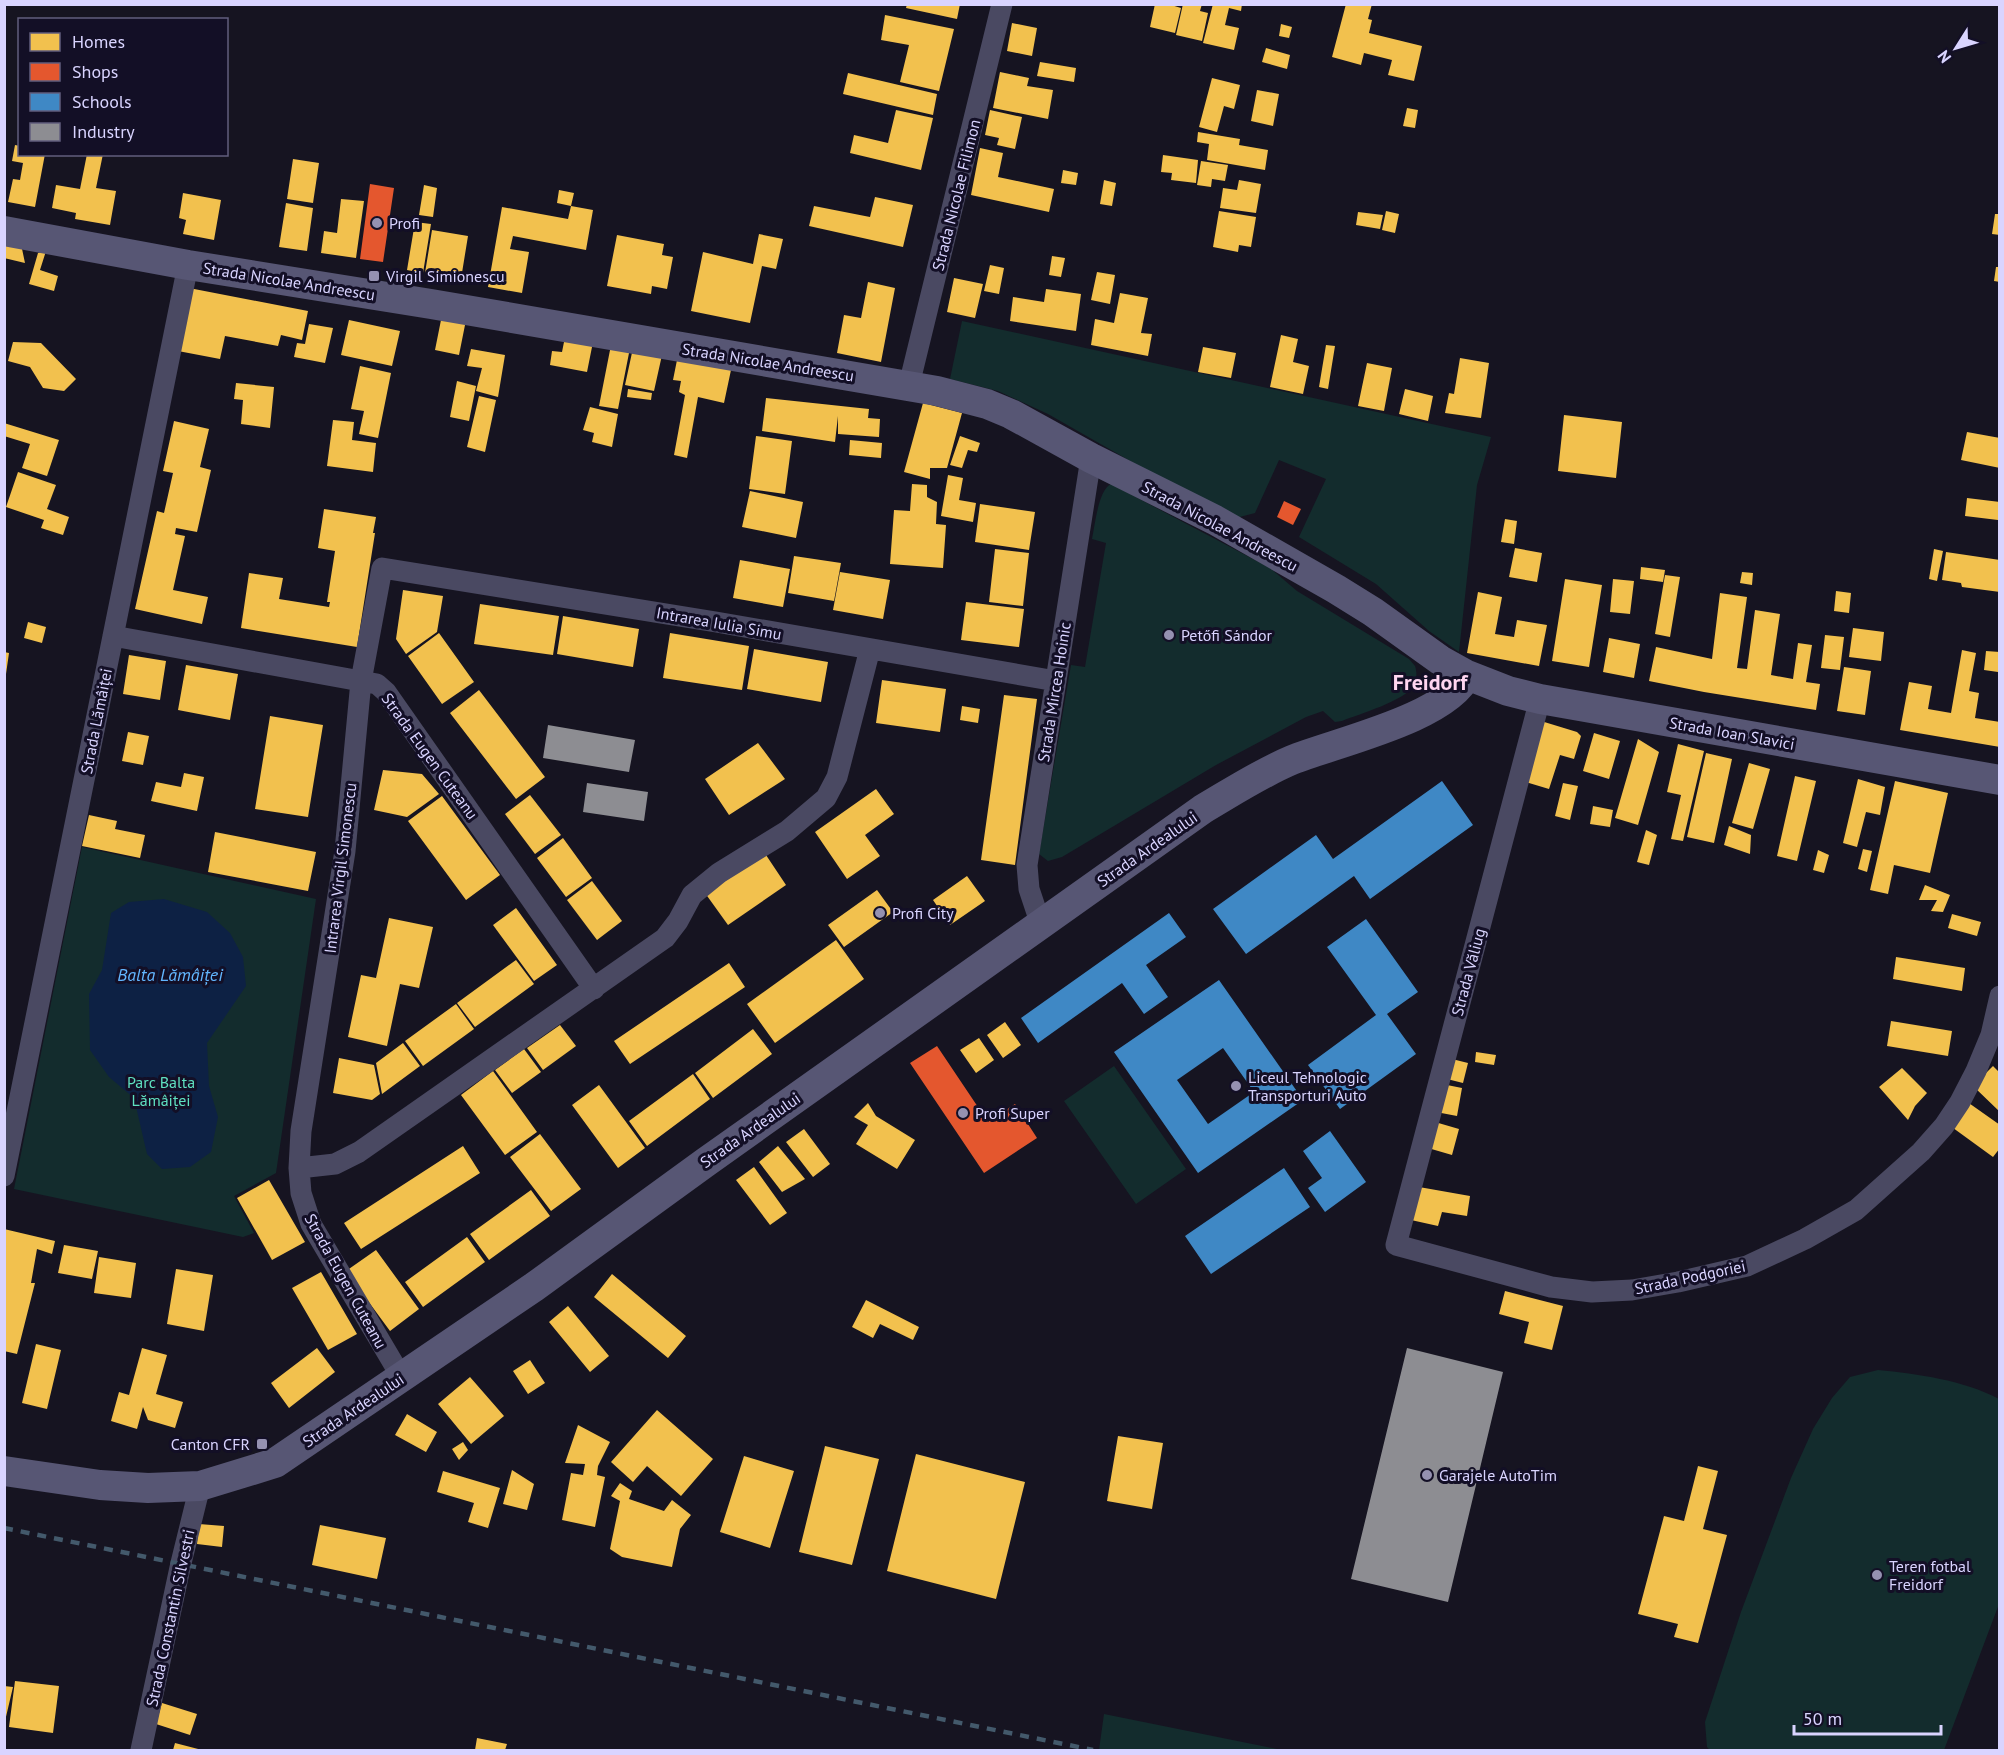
<svg xmlns="http://www.w3.org/2000/svg" width="2004" height="1755" viewBox="0 0 2004 1755" font-family="'PT Sans',sans-serif">
  <rect width="100%" height="100%" fill="#161421"/>
  <path fill="#132c2d" d="M962 321 1491 437 1477 485 1459 652 1429 631 1376 584 1299 537 1326 479 1279 460 1255 513 1232 519 1048 414 998 391 950 379Z
    M1111 484 1270 568 1297 591 1409 659 1415 666C1417 672 1417 680 1414 685 1405 701 1359 714 1342 721L1335 722 1323 711 1306 717 1216 765 1062 857 1048 861 1039 854 1071 665 1085 667 1106 543 1092 539C1095 526 1098 490 1111 484Z
    M82 847 316 899 276 1173 234 1196 254 1233 243 1237 14 1189Z
    M1114 1066 1186 1169 1136 1204 1064 1101Z
    M1878 1370C1918 1374 1963 1380 1999 1399V1604L1944 1750H1710L1707 1747 1705 1722 1741 1612 1791 1478 1813 1429 1832 1398 1850 1377Z
    M1104 1714 1282 1750H1099Z"/>
  <path fill="#0d2144" d="M164 899 207 912 230 933 243 957 246 986 207 1043 209 1086 218 1117 211 1152 190 1167 162 1169 147 1154 134 1098 109 1077 90 1050 89 994 102 970 111 913 129 902Z"/>
  <path fill="#f2c14e" d="M907 4H960L957 19 906 8Z
    M1155 4H1168L1181 8 1175 33 1150 27Z
    M1183 4H1202L1200 11 1208 13 1202 41 1176 35Z
    M1213 4H1242L1241 11 1229 8 1225 25 1239 28 1234 50 1203 43Z
    M1346 4H1372L1368 19 1372 20 1369 33 1422 46 1414 81 1388 75 1392 60 1364 53 1361 65 1332 57Z
    M885 15 954 29 939 91 900 82 909 45 881 40Z
    M1012 23 1037 28 1032 56 1007 51Z
    M1281 24 1292 27 1289 38 1279 36Z
    M1266 48 1290 55 1287 69 1262 62Z
    M1040 62 1076 68 1074 82 1037 76Z
    M1000 72 1029 78 1027 86 1053 90 1048 119 993 108Z
    M848 73 937 94 933 115 843 94Z
    M1212 78 1240 85 1234 109 1224 106 1217 132 1199 127Z
    M1257 90 1279 94 1273 126 1251 121Z
    M1407 108 1418 110 1415 128 1403 126Z
    M896 110 933 118 921 170 850 153 854 135 888 143Z
    M990 110 1022 117 1015 149 997 145 999 138 985 135Z
    M1198 132 1240 139 1239 145 1268 150 1265 170 1207 160 1209 144 1197 142Z
    M15 145 20 146V154H45L35 207 8 202 13 179 20 180 23 163 12 161Z
    M980 148 1003 153 998 177 1054 189 1049 212 971 195Z
    M87 154H103L96 188 116 191 110 225 75 219 76 213 52 208 56 185 80 189Z
    M1163 155 1198 160 1196 183 1171 180 1172 173 1161 172Z
    M293 159 319 163 313 203 287 199Z
    M1201 161 1228 165 1225 181 1212 179 1211 187 1197 185Z
    M1063 170 1078 173 1076 185 1061 183Z
    M1104 180 1116 183 1112 206 1100 204Z
    M1239 180 1261 184 1256 213 1220 208 1223 188 1237 190Z
    M424 185 437 188 433 217 419 215Z
    M559 190 574 193 571 206 557 203Z
    M183 193 221 200 214 240 183 234 186 220 179 218Z
    M875 197 913 205 903 247 809 226 814 206 870 217Z
    M341 199 364 201 356 258 321 253 324 231 337 233Z
    M286 203 313 208 307 251 279 247Z
    M571 206 593 210 586 250 513 236 510 249 529 252 522 293 488 287 502 207 568 219Z
    M1219 211 1256 217 1251 247 1239 245 1238 252 1213 247Z
    M1386 211 1399 214 1395 233 1382 230Z
    M1358 212 1383 215 1380 229 1356 225Z
    M1995 214H2000V235L1992 234Z
    M415 222 431 224 423 273 407 270Z
    M432 230 468 236 461 279 425 273Z
    M759 234 783 239 776 269 762 266 750 323 691 311 703 252 753 264Z
    M617 235 664 244 662 255 673 257 667 289 652 286 651 294 607 286Z
    M4 242 21 244 25 263 4 258Z
    M46 251 40 270 58 276 54 291 29 284 38 253Z
    M1052 256 1065 258 1061 277 1049 275Z
    M990 265 1004 268 999 294 984 291Z
    M1996 267H2000V282L1994 281Z
    M1097 272 1115 275 1110 304 1091 300Z
    M954 278 983 284 975 318 947 312Z
    M868 282 895 288 881 362 837 353 844 315 861 318Z
    M189 288 308 311 302 340 281 335 278 346 225 336 220 359 178 351Z
    M1046 289 1081 294 1076 331 1010 321 1013 297 1044 302Z
    M1120 293 1148 298 1141 333 1152 334 1148 356 1091 345 1095 319 1114 323Z
    M442 315 466 320 459 355 435 350Z
    M349 320 400 331 392 366 341 355Z
    M309 324 333 328 325 363 294 357 297 343 305 344Z
    M1281 335 1298 339 1293 362 1309 366 1303 394 1270 387Z
    M565 337 593 342 587 372 550 365 552 351 562 352Z
    M13 342 41 343 76 379 64 391 43 388 30 367 8 361Z
    M611 345 630 348 618 409 599 406Z
    M1326 345 1335 346 1328 389 1319 387Z
    M1203 347 1236 353 1231 378 1198 372Z
    M633 348 662 355 654 391 625 385Z
    M471 349 505 355 498 397 476 391 482 368 467 366Z
    M1460 358 1489 363 1481 418 1445 413 1449 393 1454 394Z
    M677 360 731 370 724 403 698 397 687 458 674 455 685 395 679 392 681 381 673 380Z
    M1367 363 1392 368 1384 411 1358 406Z
    M360 366 391 373 378 438 359 434 364 411 351 409Z
    M457 381 476 386 469 421 450 417Z
    M236 383 274 387 270 428 241 424 243 400 234 399Z
    M628 389 652 393 651 400 627 397Z
    M1405 389 1433 396 1428 421 1399 414Z
    M479 396 496 400 485 452 467 447Z
    M766 398 869 409 868 418 880 419 879 437 838 434V416L835 442 762 431Z
    M923 403 962 413 947 468H930V479L904 472Z
    M590 407 618 414 612 447 592 442 594 433 583 430Z
    M1564 415 1622 422 1616 478 1558 471Z
    M333 420 354 422 352 440 376 443 373 472 327 466Z
    M174 421 209 429 200 467 211 470 197 532 176 528 175 534 185 536 173 590 208 597 202 624 135 609 157 511 164 513 173 473 163 471Z
    M4 423 59 440 47 476 22 468 30 444 4 436Z
    M1967 432 2000 438V468L1961 460Z
    M756 436 792 441 785 494 749 489Z
    M960 436 980 443 977 452 968 450 962 468 950 465Z
    M850 440 882 443 881 458 849 455Z
    M18 472 56 485 47 509 69 517 63 535 41 528 44 520 6 507Z
    M948 475 963 478 959 500 976 503 973 522 941 516Z
    M912 484 927 485V497L937 502 936 524 946 525 943 568 890 564 894 510 910 511Z
    M750 491 803 502 796 538 742 527Z
    M1967 498 2000 502 1998 520 1965 516Z
    M980 504 1035 512 1029 550 975 542Z
    M324 509 376 517 373 533H375L357 647 241 628 249 573 283 578 279 599 329 607 330 602H327L335 551 318 548Z
    M1505 519 1517 521 1514 544 1501 542Z
    M1515 548 1542 553 1537 582 1509 577Z
    M995 549 1029 553 1023 606 989 602Z
    M1934 549 1943 551 1937 581 1929 579Z
    M1946 552 2000 560V592L1962 587 1961 583 1942 580Z
    M794 556 841 563 834 601 788 593Z
    M740 560 790 569 783 607 733 598Z
    M1641 567 1665 570 1663 582 1640 579Z
    M840 572 890 580 883 619 833 610Z
    M1742 572 1753 573 1752 585 1740 583Z
    M1665 575 1680 577 1670 637 1655 634Z
    M1565 579 1602 585 1589 667 1552 661Z
    M1613 579 1634 581 1630 614 1610 612Z
    M403 590 443 596 437 632 406 654 396 639Z
    M1836 591 1851 593 1849 613 1834 611Z
    M1478 592 1502 597 1495 634 1514 637 1517 620 1547 625 1539 666 1467 653Z
    M1720 593 1747 597 1737 668 1747 669 1755 610 1780 614 1771 675 1793 679 1798 643 1812 645 1806 682 1820 684 1816 710 1704 692 1649 681 1656 647 1712 659Z
    M966 602 1024 609 1019 647 961 640Z
    M480 604 559 616 553 655 474 644Z
    M563 616 639 629 633 667 557 654Z
    M28 622 46 627 42 643 24 638Z
    M1853 628 1884 632 1881 661 1849 657Z
    M439 633 474 682 442 704 408 656Z
    M670 633 749 646 742 690 663 678Z
    M1825 635 1844 637 1840 670 1821 668Z
    M1609 638 1640 644 1634 678 1603 672Z
    M754 649 828 662 821 702 747 689Z
    M1962 650 1976 653 1969 691 1979 693 1975 718 2000 722V747L1900 730 1909 682 1932 686 1928 709 1951 713Z
    M1986 651 2000 652 1998 672 1984 670Z
    M4 652 9 653 6 674H4Z
    M129 655 166 661 160 700 123 694Z
    M186 665 238 674 230 720 178 710Z
    M1844 667 1871 671 1865 715 1837 711Z
    M882 680 946 689 940 732 876 723Z
    M479 690 545 777 516 799 450 713Z
    M1004 695 1037 699 1015 865 981 860Z
    M962 706 980 709 978 723 960 720Z
    M270 716 323 725 308 817 255 809Z
    M1541 721 1577 732 1581 736 1574 759 1560 755 1549 789 1522 781Z
    M128 732 149 736 143 765 122 761Z
    M1594 733 1620 741 1609 779 1583 771Z
    M1638 739 1659 752 1638 825 1615 818Z
    M758 743 785 779 729 815 705 779Z
    M1678 744 1704 751 1683 841 1671 839 1681 795 1667 792Z
    M1706 753 1732 759 1714 843 1687 837Z
    M1749 763 1770 769 1753 829 1732 823Z
    M383 770 422 774 439 794 407 817 374 810Z
    M184 773 204 777 197 811 151 801 156 782 181 787Z
    M1795 776 1816 781 1797 861 1777 856Z
    M1858 779 1885 787 1880 815 1866 812 1857 847 1843 843Z
    M1895 781 1948 793 1930 873 1894 865 1888 894 1870 890Z
    M1563 783 1578 786 1570 820 1555 816Z
    M876 789 894 814 865 835 880 856 847 879 815 832Z
    M530 795 561 835 535 854 505 814Z
    M442 796 500 875 466 900 408 821Z
    M1593 806 1613 810 1610 827 1590 824Z
    M89 815 117 821 115 829 145 835 140 858 82 846Z
    M1729 826 1751 835 1750 854 1724 845Z
    M1646 830 1657 835 1649 865 1637 862Z
    M215 832 316 852 308 891 208 872Z
    M563 838 592 878 566 897 537 858Z
    M1863 849 1872 851 1867 872 1858 869Z
    M1818 850 1829 855 1824 873 1813 870Z
    M764 852 786 885 728 925 705 893Z
    M967 876 985 901 950 925 933 900Z
    M592 881 622 921 597 940 567 900Z
    M1925 885 1950 895 1943 912 1931 911 1937 900H1919Z
    M877 890 893 912 844 947 828 925Z
    M516 908 557 965 534 981 493 925Z
    M1952 914 1981 922 1977 936 1948 928Z
    M389 918 433 927 419 988 400 984 387 1046 348 1037 361 975 376 978Z
    M836 940 864 979 775 1043 747 1004Z
    M1896 957 1965 968 1962 991 1893 979Z
    M516 960 534 984 475 1027 457 1003Z
    M729 963 745 987 630 1064 614 1041Z
    M456 1004 474 1029 423 1066 405 1041Z
    M1891 1021 1952 1031 1948 1056 1887 1046Z
    M1005 1022 1021 1045 1003 1058 987 1035Z
    M560 1025 576 1046 543 1070 527 1048Z
    M753 1029 772 1054 713 1098 695 1073Z
    M979 1038 994 1060 976 1073 960 1050Z
    M403 1043 420 1066 382 1094 376 1063Z
    M524 1049 541 1072 512 1093 495 1070Z
    M1476 1052 1496 1055 1494 1065 1475 1062Z
    M339 1058 374 1065 380 1094 372 1100 333 1093Z
    M1448 1058 1468 1063 1463 1083 1443 1078Z
    M1993 1066 2000 1073V1112L1973 1086Z
    M1902 1068 1927 1093 1915 1106 1908 1120 1879 1087Z
    M493 1071 537 1132 505 1155 461 1095Z
    M693 1074 710 1099 647 1146 629 1121Z
    M1442 1084 1462 1088 1457 1116 1436 1112Z
    M599 1085 645 1148 618 1168 572 1105Z
    M1966 1101 2000 1125V1148L1993 1157 1949 1125Z
    M868 1103 876 1116 915 1140 897 1169 856 1144 868 1125 854 1117Z
    M1435 1122 1459 1129 1452 1155 1428 1148Z
    M804 1129 830 1164 813 1177 786 1142Z
    M540 1134 581 1189 551 1211 510 1157Z
    M463 1146 480 1173 361 1249 344 1223Z
    M778 1146 805 1179 782 1192 759 1162Z
    M754 1167 787 1213 770 1225 736 1180Z
    M269 1180 305 1242 272 1260 237 1198Z
    M1419 1187 1470 1196 1467 1216 1442 1212 1438 1226 1411 1220Z
    M531 1190 550 1216 489 1260 470 1234Z
    M4 1229 55 1241 52 1254 37 1249 31 1283H35L17 1354 4 1351Z
    M467 1237 485 1262 423 1307 405 1282Z
    M64 1245 98 1251 92 1279 58 1273Z
    M376 1250 419 1309 390 1331 346 1271Z
    M99 1257 136 1263 131 1298 94 1293Z
    M176 1269 213 1275 204 1331 167 1324Z
    M321 1272 357 1334 328 1350 292 1288Z
    M612 1274 686 1336 668 1358 594 1297Z
    M1505 1291 1563 1306 1552 1350 1524 1343 1529 1322 1499 1314Z
    M866 1300 919 1327 913 1340 880 1324 873 1338 852 1327Z
    M568 1306 609 1356 590 1372 549 1322Z
    M36 1344 61 1350 47 1409 22 1403Z
    M142 1348 167 1355 156 1394 183 1402 175 1428 148 1420 143 1407 137 1429 111 1421 119 1392 129 1395Z
    M317 1348 335 1372 289 1408 271 1383Z
    M530 1360 545 1383 528 1394 513 1371Z
    M470 1377 504 1416 471 1444 438 1404Z
    M657 1410 713 1459 681 1496 647 1466 633 1482 611 1462Z
    M407 1414 437 1432 426 1452 395 1435Z
    M578 1425 610 1442 598 1466 597 1475 605 1477 595 1527 562 1520 571 1473 583 1475 585 1464 565 1463Z
    M1118 1436 1163 1443 1152 1509 1107 1501Z
    M463 1442 468 1450 459 1460 452 1449Z
    M825 1446 879 1459 852 1565 799 1552Z
    M916 1454 1025 1482 996 1599 887 1571Z
    M744 1456 794 1471 770 1548 720 1532Z
    M1698 1466 1718 1471 1703 1529 1727 1535 1698 1643 1674 1637 1678 1624 1638 1614 1664 1516 1684 1521Z
    M512 1470 534 1484 527 1510 503 1504Z
    M443 1471 500 1488 488 1528 468 1522 474 1503 437 1492Z
    M620 1483 632 1491 629 1499 664 1511 672 1500 691 1515 680 1529 672 1567 622 1557 610 1549 620 1501 611 1496Z
    M199 1524 224 1526 222 1547 197 1544Z
    M320 1525 386 1538 377 1579 312 1565Z
    M15 1681 59 1686 53 1733 9 1727Z
    M4 1686 13 1687 5 1721H4Z
    M162 1703 197 1714 190 1735 156 1724Z
    M477 1738 507 1744 505 1750H475Z
    M175 1743 202 1750H173Z"/>
  <path fill="#e4572e" d="M370 184 394 188 383 262 360 259Z
    M1284 501 1301 509 1293 525 1277 517Z
    M937 1046 988 1122 1015 1104 1037 1138 984 1173 910 1063Z"/>
  <path fill="#3f88c5" fill-rule="evenodd" d="M1442 781 1473 825 1370 899 1354 876 1246 954 1213 909 1316 835 1333 859Z
    M1169 913 1186 937 1146 965 1168 997 1144 1014 1122 983 1038 1043 1021 1018Z
    M1366 919 1418 992 1387 1014 1416 1054 1340 1109 1308 1065 1376 1015 1327 947Z
    M1219 980 1303 1100 1198 1173 1114 1052ZM1223 1048 1254 1092 1208 1124 1177 1080Z
    M1330 1131 1366 1182 1325 1212 1308 1188 1322 1178 1303 1151Z
    M1284 1168 1310 1207 1211 1274 1185 1236Z"/>
  <path fill="#8d8d92" d="M548 725 635 740 629 772 543 758Z
    M587 783 648 792 644 821 583 812Z
    M1407 1348 1503 1372 1448 1602 1351 1579Z"/>
  <g fill="none" stroke-linecap="round" stroke-linejoin="round">
    <path stroke="#4a4962" stroke-width="21" d="M909 385 1002 4
      M113 636 377 684 386 692 594 989
      M1540 699 1396 1245 1551 1287 1592 1292 1632 1290 1678 1282 1747 1266 1805 1239 1856 1210 1921 1152 1944 1126 1960 1102 1976 1071 1991 1035 2000 996
      M1041 925 1029 889 1027 865 1091 458
      M299 1168 335 1164 359 1152 665 938 678 921 692 895 719 873 787 831 826 798 837 777 870 649
      M4 1176 188 265
      M402 1378 311 1224 301 1193 299 1168 301 1131 345 851 361 681 382 568 716 622 1056 681
      M141 1750 181 1563 200 1486"/>
    <path stroke="#575674" stroke-width="30" d="M4 231 188 265 431 304 937 391 987 404 1011 414 1091 458 1215 520 1336 589 1373 612 1440 660 1467 675 1508 691 1540 699 2000 780
      M4 1471 100 1485 148 1488 200 1486 275 1463 534 1287 706 1162 1203 809C1232 792 1261 773 1292 760 1337 742 1447 718 1467 675"/>
    <path stroke="#43596b" stroke-width="4.5" stroke-dasharray="9 8" stroke-linecap="butt" d="M4 1528 1093 1750"/>
  </g>
  <g fill="#9591b1" stroke="#130f26" stroke-width="2">
    <circle cx="377" cy="223" r="6"/>
    <rect x="368" y="270" width="12" height="12" rx="3"/>
    <circle cx="1169" cy="635" r="6"/>
    <circle cx="880" cy="913" r="6"/>
    <circle cx="1236" cy="1086" r="6"/>
    <circle cx="963" cy="1113" r="6"/>
    <rect x="256" y="1438" width="12" height="12" rx="3"/>
    <circle cx="1427" cy="1475" r="6"/>
    <circle cx="1877" cy="1575" r="6"/>
  </g>
  <g text-anchor="middle" dominant-baseline="central" stroke-width="6" stroke-linejoin="round" paint-order="stroke">
    <g font-size="16" fill="#d9d4ff" stroke="#130f26">
      <text transform="translate(956 195) rotate(-76)">Strada Nicolae Filimon</text>
      <text transform="translate(289 281) rotate(9)">Strada Nicolae Andreescu</text>
      <text transform="translate(768 362) rotate(9)">Strada Nicolae Andreescu</text>
      <text transform="translate(1220 526) rotate(28)">Strada Nicolae Andreescu</text>
      <text transform="translate(719 623) rotate(10)">Intrarea Iulia Simu</text>
      <text transform="translate(1054 692) rotate(-81)">Strada Mircea Hoinic</text>
      <text transform="translate(96 721) rotate(-79)">Strada Lămâiței</text>
      <text transform="translate(1732 733) rotate(10)">Strada Ioan Slavici</text>
      <text transform="translate(430 756) rotate(54)">Strada Eugen Cuteanu</text>
      <text transform="translate(1147 849) rotate(-35)">Strada Ardealului</text>
      <text transform="translate(340 868) rotate(-83)">Intrarea Virgil Simonescu</text>
      <text transform="translate(1468 972) rotate(-75)">Strada Văliug</text>
      <text transform="translate(750 1130) rotate(-35)">Strada Ardealului</text>
      <text transform="translate(1690 1277) rotate(-12)">Strada Podgoriei</text>
      <text transform="translate(346 1281) rotate(61)">Strada Eugen Cuteanu</text>
      <text transform="translate(353 1410) rotate(-34)">Strada Ardealului</text>
      <text transform="translate(170 1618) rotate(-78)">Strada Constantin Silvestri</text>
    </g>
    <g font-size="16" fill="#d9d4ff" stroke="#130f26" text-anchor="start">
      <text x="389" y="223">Profi</text>
      <text x="386" y="276">Virgil Simionescu</text>
      <text x="1181" y="635">Petőfi Sándor</text>
      <text x="892" y="913">Profi City</text>
      <text x="1248" y="1077">Liceul Tehnologic<tspan x="1248" dy="18">Transporturi Auto</tspan></text>
      <text x="975" y="1113">Profi Super</text>
      <text x="250" y="1444" text-anchor="end">Canton CFR</text>
      <text x="1439" y="1475">Garajele AutoTim</text>
      <text x="1889" y="1566">Teren fotbal<tspan x="1889" dy="18">Freidorf</tspan></text>
    </g>
    <g font-size="16" fill="#5fe0c0" stroke="#130f26">
      <text x="161" y="1082">Parc Balta<tspan x="161" dy="18">Lămâiței</tspan></text>
    </g>
    <g font-size="18" font-style="italic" fill="#62b6ff" stroke="#130f26">
      <text x="170" y="974">Balta Lămâiței</text>
    </g>
    <g font-size="22" font-weight="bold" fill="#ffd6f0" stroke="#130f26">
      <text x="1430" y="682">Freidorf</text>
    </g>
  </g>
  <rect width="2004" height="1755" fill="none" stroke="#d9d4ff" stroke-width="12"/>
  <rect x="18" y="18" width="210" height="138" fill="#130f26" stroke="#625e7d" stroke-width="1.5"/>
  <rect x="30" y="33" width="30" height="18" fill="#f2c14e" stroke="#625e7d" stroke-width="1.5"/>
  <text x="72" y="48" font-size="18" fill="#d9d4ff">Homes</text>
  <rect x="30" y="63" width="30" height="18" fill="#e4572e" stroke="#625e7d" stroke-width="1.5"/>
  <text x="72" y="78" font-size="18" fill="#d9d4ff">Shops</text>
  <rect x="30" y="93" width="30" height="18" fill="#3f88c5" stroke="#625e7d" stroke-width="1.5"/>
  <text x="72" y="108" font-size="18" fill="#d9d4ff">Schools</text>
  <rect x="30" y="123" width="30" height="18" fill="#8d8d92" stroke="#625e7d" stroke-width="1.5"/>
  <text x="72" y="138" font-size="18" fill="#d9d4ff">Industry</text>
  <g transform="translate(1956 48) rotate(233)" stroke="#130f26" stroke-width="4.5" paint-order="stroke">
  <path d="M0-4.5L10 22L0 15L-10 22Z" fill="#d9d4ff"/>
  <text y="-9" font-size="16" font-weight="bold" text-anchor="middle" fill="#d9d4ff">N</text>
  </g>
  <path d="M1794 1725v9h147v-9" fill="none" stroke="#d9d4ff" stroke-width="3"/>
  <text x="1803" y="1725" font-size="18" fill="#d9d4ff" stroke="#130f26" stroke-width="4.5" paint-order="stroke">50 m</text>
</svg>
